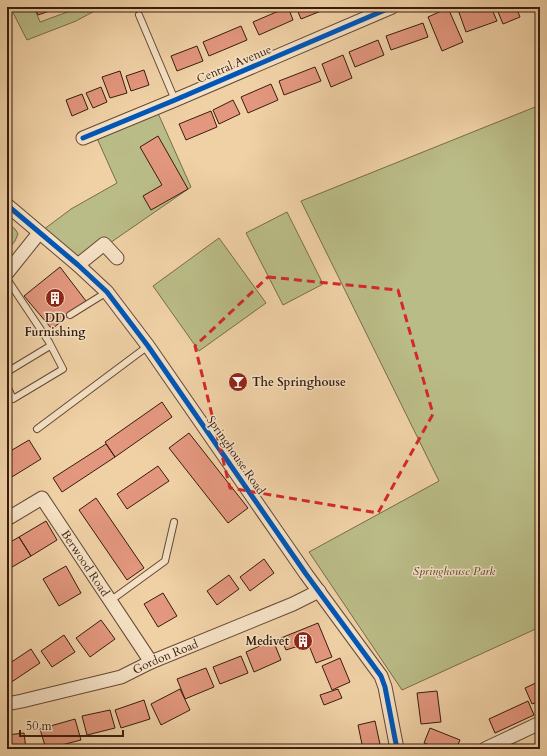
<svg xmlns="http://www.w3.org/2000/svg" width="547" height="756" viewBox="0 0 547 756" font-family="Cardo,serif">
  <rect width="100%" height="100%" fill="#f0d1a6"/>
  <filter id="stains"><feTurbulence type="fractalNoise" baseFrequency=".005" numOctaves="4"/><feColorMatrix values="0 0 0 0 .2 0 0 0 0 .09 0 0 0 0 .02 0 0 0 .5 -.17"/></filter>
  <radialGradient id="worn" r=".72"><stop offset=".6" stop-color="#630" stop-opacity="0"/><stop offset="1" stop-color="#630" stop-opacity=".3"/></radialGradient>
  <path fill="#babc87" stroke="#786c4a" d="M10 7H34L40 22 81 7H102L76 21 27 40Z
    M540 105V627L402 690 309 552 439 481 301 201Z
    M157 111 191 187 78 265 39 233 71 209 117 183 96 136Z
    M287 212 323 284 283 305 246 233Z
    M7 223 15 229 18 234 15 241 7 251Z
    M219 238 266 303 199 351 153 286Z"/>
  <path fill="#e3977e" stroke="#371c0e" d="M35 7H54L55 9 38 15Z
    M288 7 293 20 259 35 253 22Z
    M296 7H319L321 11 301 19Z
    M320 7H329L321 10Z
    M457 7H491L497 21 466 32Z
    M496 7H516L520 17 503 24Z
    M448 8 463 42 442 51 428 17Z
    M423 23 428 37 391 50 386 36Z
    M241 26 247 40 209 56 203 42Z
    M378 40 384 55 355 67 349 52Z
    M197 46 203 61 177 71 171 56Z
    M343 55 352 78 331 87 322 64Z
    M315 67 321 81 284 95 279 81Z
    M144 70 149 85 131 91 126 76Z
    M120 71 127 93 110 98 102 77Z
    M271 84 278 100 248 113 241 97Z
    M101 87 107 102 93 108 86 93Z
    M82 94 88 109 72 116 66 100Z
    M233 100 240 114 219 124 213 110Z
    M211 111 217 127 186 140 179 124Z
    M158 136 188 189 151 210 143 196 162 185 140 147Z
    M60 267 86 301 52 329 24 296Z
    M162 402 172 417 115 457 105 442Z
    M189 433 248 508 228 523 169 448Z
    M29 440 41 459 7 480V453Z
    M106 444 115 457 62 492 53 478Z
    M158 466 169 481 127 509 117 494Z
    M96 498 144 568 127 580 79 510Z
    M46 521 57 540 31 556 19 537Z
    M19 537 31 556 7 570V544Z
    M264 559 274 573 250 591 240 577Z
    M66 566 81 593 59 606 43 579Z
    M229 575 239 589 217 605 207 591Z
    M163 593 177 616 158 627 144 604Z
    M101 620 115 639 90 657 76 638Z
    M318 623 332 657 316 663 308 643 286 650 281 638Z
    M64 635 75 652 52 667 41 651Z
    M273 640 281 660 254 672 246 652Z
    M31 649 40 663 10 683 7 679V665Z
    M241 656 248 673 220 684 213 667Z
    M340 658 350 682 332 690 322 666Z
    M206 668 214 687 185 699 177 679Z
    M540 681V701L532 704 525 688Z
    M180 689 190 710 161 725 151 704Z
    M338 689 342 698 324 705 320 695Z
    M437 691 441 722 421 724 417 693Z
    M144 700 150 719 121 728 115 710Z
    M528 701 534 715 495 733 489 719Z
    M110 710 115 728 87 735 82 716Z
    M75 719 81 740 46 749 40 729Z
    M375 721 381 749H363L358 725Z
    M430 728 460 740 456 749H440L424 743Z
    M24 733 26 749H7V735Z"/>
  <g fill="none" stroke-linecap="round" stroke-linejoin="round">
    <g stroke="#654934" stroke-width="8">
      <path id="service" d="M139 15 175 100
        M7 279 49 342 63 369 13 399 7 386
        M70 315 107 292
        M7 372 50 346
        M37 429 148 346
        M110 601 165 561 174 522"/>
    </g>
    <g stroke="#654934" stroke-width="15">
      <g id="minor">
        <path d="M83 138 175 100 392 7"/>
        <path d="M7 205 78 265 107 292 148 346 306 574 381 676 385 687 397 749"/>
        <path d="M78 265 104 244 117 258"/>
        <path d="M7 273 39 233"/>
        <path id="s1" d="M7 519 42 498 151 662"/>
        <path id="s2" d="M7 704 22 701 121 677 151 662 293 604 319 591"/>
        <path d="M485 749 540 723"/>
      </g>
    </g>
    <use href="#service" stroke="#f5e1c5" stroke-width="6"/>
    <use href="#minor" stroke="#f5e1c5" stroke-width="13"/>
    <g stroke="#f5e1c5" stroke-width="8">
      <path id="cycleway" d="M83 138 175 100 392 7
        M7 205 78 265 107 292 148 346 306 574 381 676 385 687 397 749"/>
    </g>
    <use href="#cycleway" stroke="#0057b8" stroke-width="5"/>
  </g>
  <path fill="none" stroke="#d62828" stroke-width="3" stroke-dasharray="8 5" stroke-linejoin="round" d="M268 277 398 290 433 414 378 513 230 488 195 346Z"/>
  <defs>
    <g id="building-disc" transform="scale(1)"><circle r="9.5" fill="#8f2418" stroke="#f5e1c5"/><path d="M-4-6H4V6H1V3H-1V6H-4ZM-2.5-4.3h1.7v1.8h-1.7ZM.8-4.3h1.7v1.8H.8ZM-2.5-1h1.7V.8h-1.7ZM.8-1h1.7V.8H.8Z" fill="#fff"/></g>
    <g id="bar-disc" transform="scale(1)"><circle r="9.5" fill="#8f2418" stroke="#f5e1c5"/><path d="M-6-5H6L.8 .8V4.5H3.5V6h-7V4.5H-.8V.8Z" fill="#fff"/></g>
  </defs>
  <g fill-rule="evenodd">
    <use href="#building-disc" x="55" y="298"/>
    <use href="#bar-disc" x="238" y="382"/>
    <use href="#building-disc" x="303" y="641"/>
  </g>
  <g text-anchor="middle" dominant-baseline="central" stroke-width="3" stroke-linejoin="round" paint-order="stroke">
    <g font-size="12" fill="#371c0e" stroke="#f5e1c5">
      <text transform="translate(234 64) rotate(-23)">Central Avenue</text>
      <text transform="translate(236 455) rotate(55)">Springhouse Road</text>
      <text stroke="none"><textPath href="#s1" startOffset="119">Berwood Road</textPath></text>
      <text stroke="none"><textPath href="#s2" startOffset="166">Gordon Road</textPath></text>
    </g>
    <g font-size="12" font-weight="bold" fill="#371c0e" stroke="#f5e1c5">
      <text x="55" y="318">DD<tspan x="55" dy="14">Furnishing</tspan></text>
      <text x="252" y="382" text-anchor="start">The Springhouse</text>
      <text x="289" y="641" text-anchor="end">Medivet</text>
    </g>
    <g font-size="12" font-style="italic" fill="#58442c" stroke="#f5e1c5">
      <text x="454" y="571">Springhouse Park</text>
    </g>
  </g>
  <rect width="547" height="756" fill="none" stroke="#f0d1a6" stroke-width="24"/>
  <rect x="8" y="8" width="531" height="740" fill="none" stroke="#371c0e" stroke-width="2"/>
  <rect x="12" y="12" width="523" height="732" fill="none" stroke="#371c0e"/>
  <path d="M20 730v6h103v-6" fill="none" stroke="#371c0e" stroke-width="2"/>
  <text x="26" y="730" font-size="12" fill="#371c0e" stroke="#f5e1c5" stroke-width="3" paint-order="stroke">50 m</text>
  <rect width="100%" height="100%" filter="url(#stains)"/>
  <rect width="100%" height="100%" fill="url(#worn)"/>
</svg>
